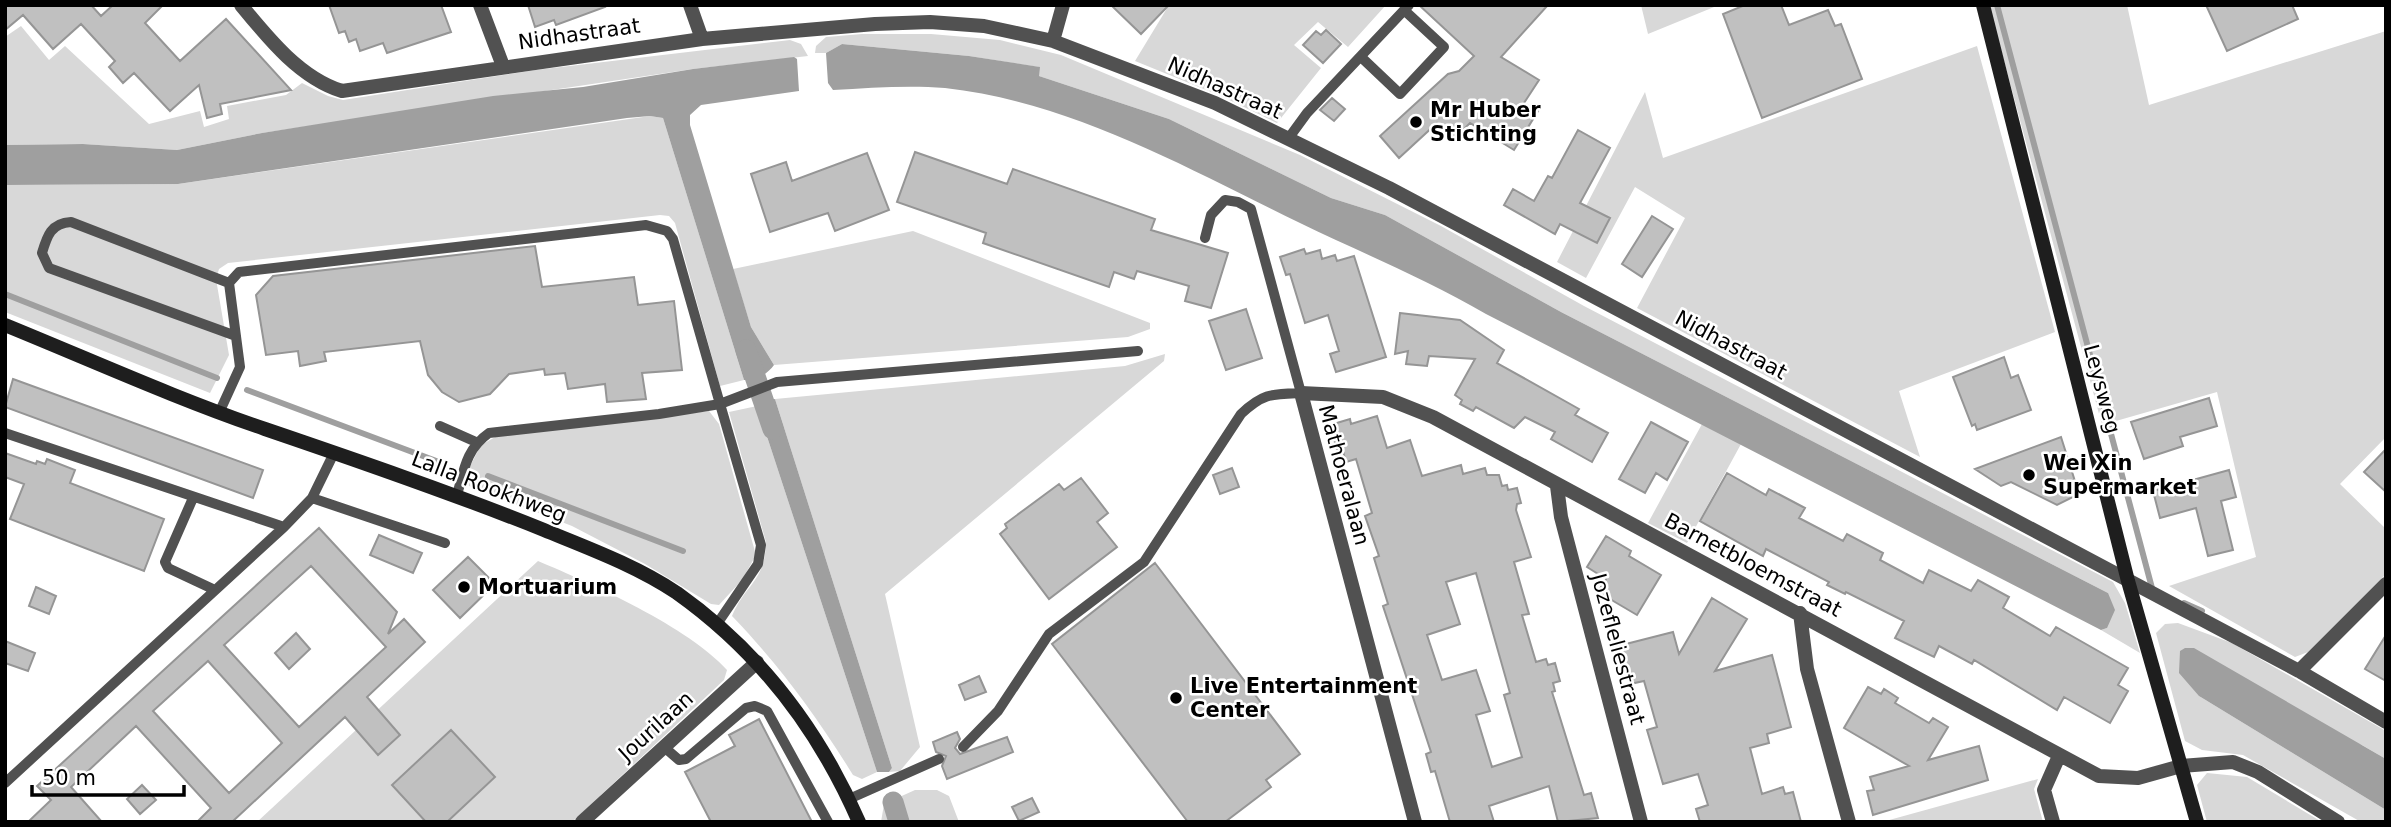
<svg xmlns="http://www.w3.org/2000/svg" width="2391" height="827" viewBox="0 0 2391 827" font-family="'DejaVu Sans',sans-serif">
  <rect width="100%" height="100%" fill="#fff"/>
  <path fill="#d8d8d8" d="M1169 5H1386L1348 47 1318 22 1294 45 1321 68 1277 123 1221 96 1135 61Z
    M1641 5H1719L1648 34Z
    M1989 5H2127L2149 105 2386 31V437L2340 484 2386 529V574L2308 652 2295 657 2169 586 2256 557 2217 392 2102 425Z
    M21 26 49 60 65 46 149 124 200 111 204 127 229 119 227 106 286 95 302 83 328 96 343 100 536 70 790 40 801 44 808 56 693 69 262 133 177 150 83 144 5 145V37Z
    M862 34H931L1000 40 1061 55 1300 155 1441 226 1584 306 2113 582 2125 603 2140 653 2101 630 2107 628 2108 593 1561 312 1385 215 1331 198 1169 119 1039 76V67L969 56 842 44 826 53H815L816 46 826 37Z
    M1977 46 2055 332 1899 391 1920 457 1637 308 1685 218 1635 187 1586 278 1557 262 1645 92 1663 158Z
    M650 116 663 118 744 380 720 386 675 223 669 216 660 215 228 263 219 269 216 279 229 355 210 393 5 312V185L178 184Z
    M913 231 1150 323V329L1128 337 774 365 751 327 733 269Z
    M1165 354 1164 361 885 594 920 747 900 771 889 772 892 768 775 399 1125 366Z
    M757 406 877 772 862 779 853 775C816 715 780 666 732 616 746 583 765 582 766 542L729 412Z
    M709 411 719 424 756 555 742 580 719 605 711 604 645 564 572 526 469 486 465 476 481 445 497 436Z
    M1702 424 1741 444 1687 543 1648 523Z
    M538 561C591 583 690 628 727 670L724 680 572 822H257Z
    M2178 623 2232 643 2386 731V759L2362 745 2199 696 2386 810V822H2361L2243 755 2202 750 2185 741 2156 633 2165 624Z
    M2207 773 2247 777 2322 822H2207L2197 785Z
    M2038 779 2034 789 2043 822H1882Z
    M915 790H937L949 796 959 822H881L884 804Z"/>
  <path fill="#9f9f9f" d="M842 44 969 56 1040 67 1039 76 1169 119 1331 198 1385 215 1561 312 2108 593 2115 610 2107 628 2101 630 1486 314C1426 279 1362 253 1300 223 1187 168 1072 102 945 88 908 85 870 88 833 90L828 83 826 53Z
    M794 57 797 59 799 91 701 105 690 115V125L751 327 774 365C768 374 755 381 744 380L663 118 650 116 627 118 178 184 5 185V145L83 144 177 150 262 133 493 96 583 87 693 69Z
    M775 399 892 768 889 772H877L757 406 759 402Z
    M2185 648H2194L2386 759V810L2199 696 2179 673 2180 651Z"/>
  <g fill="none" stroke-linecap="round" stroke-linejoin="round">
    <path stroke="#9f9f9f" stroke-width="6" d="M1997 5 2152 588
      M5 294 217 378
      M247 390 439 462
      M488 476 683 551
      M2184 603 2202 611"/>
    <path stroke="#9f9f9f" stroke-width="21" d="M746 350 773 429
      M893 802 899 822"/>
  </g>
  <path fill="#c0c0c0" stroke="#959595" stroke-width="2" fill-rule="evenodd" d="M5 5H91L101 16 113 5H163L145 23 180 61 226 19 291 90 220 104 222 114 207 118 199 85 170 111 134 73 123 83 109 67 115 61 81 24 53 49 23 15 5 30Z
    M329 5H441L451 32 387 53 383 43 360 51 356 39 349 42 345 31 339 33Z
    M528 5H604L605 7 556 25 554 20 535 27Z
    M1111 5H1169L1141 34Z
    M1419 5H1548L1501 57 1539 80 1524 103 1538 111 1514 150 1470 123 1453 140 1437 123 1399 158 1380 136 1448 74 1459 71 1474 56Z
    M1745 5H1781L1789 25 1828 10 1835 26 1841 24 1862 79 1762 118 1723 14Z
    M2206 5H2292L2298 19 2227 51Z
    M1326 30 1341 44 1323 63 1303 45 1316 31 1321 35Z
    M1332 98 1345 109 1334 121 1320 110Z
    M1578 130 1610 148 1580 203 1610 218 1597 243 1560 224 1555 234 1504 205 1513 189 1534 201 1548 176 1552 178Z
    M915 152 1007 184 1013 169 1155 219 1151 230 1228 253 1211 308 1185 301 1189 286 1137 271 1134 279 1114 272 1109 287 983 243 986 233 897 202Z
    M867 153 889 210 835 231 828 213 770 232 751 174 786 162 792 181Z
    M1652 216 1673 229 1642 277 1622 264Z
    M535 246 542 287 634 277 638 305 674 301 682 370 642 373 646 399 607 402 605 384 568 389 565 373 545 375 544 369 509 374 490 394 459 402 442 392 428 375 420 341 324 352 326 361 300 366 298 351 266 355 256 295 273 276Z
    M1304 249 1306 254 1320 250 1322 259 1335 255 1337 261 1354 256 1386 357 1336 372 1330 354 1339 351 1328 315 1305 323 1290 274 1286 275 1280 257Z
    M1246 309 1262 358 1226 370 1209 321Z
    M1400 313 1460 320 1504 350 1497 363 1579 409 1575 415 1608 433 1592 462 1551 439 1555 432 1525 417 1514 428 1476 407 1473 411 1460 404 1462 400 1455 395 1475 359 1429 356 1427 366 1406 364 1408 351 1395 354Z
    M2004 357 2011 378 2018 375 2031 410 1977 430 1975 424 1972 426 1953 377Z
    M13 379 263 470 253 498 5 407Z
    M2209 398 2217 426 2180 437 2183 446 2144 459 2131 422Z
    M1377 416 1387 448 1410 440 1422 476 1461 465 1463 474 1485 468 1487 475H1499L1502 486 1507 485 1508 490 1517 488 1521 503 1517 504 1516 510 1531 557 1514 562 1529 614 1522 615 1536 662 1546 659 1548 665 1555 663 1560 681 1553 683 1555 691 1552 692 1584 795 1591 793 1598 818 1558 822 1549 786 1489 806 1494 822H1450L1435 771 1431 772 1426 754 1431 752 1383 606 1388 604 1374 558 1379 556 1365 516 1372 513 1356 459 1346 462 1342 448 1337 450 1330 425 1350 419 1351 424ZM1476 573 1510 693 1504 695 1522 757 1492 767 1476 715 1490 711 1476 670 1442 680 1427 635 1460 624 1446 582Z
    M1651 422 1688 442 1667 480 1656 473 1645 493 1619 479Z
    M2061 437 2079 494 2057 505 2011 482 2001 486 1975 469Z
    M2386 449V492L2364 472Z
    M5 453 36 464 37 461 45 464 47 459 75 470 70 483 164 519 144 571 10 519 24 484 5 477Z
    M1232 468 1239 487 1220 494 1213 475Z
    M2229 470 2236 497 2221 501 2233 550 2208 556 2196 508 2160 518 2153 491Z
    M1727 473 1766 495 1769 489 1805 508 1799 518 1843 541 1847 534 1883 553 1880 560 1923 583 1929 570 1971 591 1978 580 2009 597 2003 608 2050 636 2056 627 2128 668 2118 685 2128 691 2110 723 2064 697 2057 710 1974 660 1972 664 1939 646 1934 657 1895 638 1904 621 1846 592 1845 594 1827 585 1829 582 1766 549 1763 556 1700 521Z
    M1081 478 1108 513 1097 522 1117 547 1049 599 1000 534 1007 528 1005 524 1059 484 1064 490Z
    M319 528 397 612 388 634 404 619 425 642 367 697 400 735 378 755 345 717 232 822H197L211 808 136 726 71 787 102 822H28L51 800 37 786ZM311 566 386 647 299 727 224 645ZM208 661 282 743 229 793 153 711Z
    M379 535 422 553 413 573 370 555Z
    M1606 536 1631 551 1629 556 1661 575 1637 615 1598 592 1606 579 1587 567Z
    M468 557 495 584 460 618 433 590Z
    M1155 563 1300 754 1266 780 1271 787 1225 822H1188L1052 644Z
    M36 587 56 596 49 614 29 606Z
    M1712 598 1747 619 1715 671 1772 655 1791 727 1767 734 1769 743 1750 748 1762 794 1783 787 1785 794 1793 792 1801 822H1700L1696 809 1708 805 1698 774 1663 784 1647 730 1657 727 1644 681 1630 684 1618 646 1673 632 1679 654Z
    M296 633 310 649 289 669 275 653Z
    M2386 635V681L2365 669Z
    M5 641 35 653 28 671 5 663Z
    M979 676 986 692 965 700 959 685Z
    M1868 687 1881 694 1884 689 1898 698 1895 703 1929 723 1933 718 1948 727 1928 760 1979 746 1988 780 1873 815 1867 791 1874 790 1870 777 1909 766 1844 728Z
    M759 719 812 822H711L685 772 735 746 729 735Z
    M451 730 495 777 447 822H426L392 785Z
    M957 732 960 739 955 748 960 754 1007 737 1013 752 947 779 942 766 946 756 936 752 933 742Z
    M142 785 156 800 140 814 127 799Z
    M1032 798 1039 812 1019 821 1012 807Z"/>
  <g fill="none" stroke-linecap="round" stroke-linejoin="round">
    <path stroke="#515151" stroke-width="10" d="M1361 57 1400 94 1444 47 1404 10
      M1288 139 1307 113 1409 5
      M229 283 71 222C51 223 47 236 42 253L49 268 236 336
      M219 413 240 367 229 283 239 272 646 225 667 231 673 239 720 404 777 382 1138 351
      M440 426 476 442
      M5 433 284 527
      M457 495C464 470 466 449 489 433L659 414 720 404 761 545 758 564 717 624
      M193 498 165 562 168 568 215 590
      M312 498 445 543
      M664 747 679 760 686 759 746 708 755 706 767 711 828 822
      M963 747 998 711 1049 634 1144 562 1241 414C1263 393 1272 394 1301 393L1251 209 1238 202 1225 200 1211 215 1205 238
      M5 783 284 527 312 498 334 453
      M849 799 939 759"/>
    <path stroke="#515151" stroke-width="14" d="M241 5C268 38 300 78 342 91L702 39 875 24 930 22 984 26 1053 41 1215 103 1389 188 2299 671 2386 722
      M480 5 503 66
      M690 5 702 39
      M1053 41 1063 5
      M1557 486 1561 517 1641 822
      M1800 613 1807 669 1849 822
      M2299 671 2386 584
      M582 822 757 662
      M1415 822 1301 393 1383 397 1433 417 2099 776 2138 778 2181 766 2233 762 2258 772 2338 822
      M2053 822 2044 790 2059 756"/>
    <path stroke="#1e1e1e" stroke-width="14" d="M1983 5 2128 581 2197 822
      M5 325C91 360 177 399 265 429 359 461 452 493 544 530 588 548 637 566 677 593 760 652 819 730 859 822"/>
  </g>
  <g fill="#000" stroke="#fff" stroke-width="2.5">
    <circle cx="1416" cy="122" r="7"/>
    <circle cx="2029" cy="475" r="7"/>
    <circle cx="464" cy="587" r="7"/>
    <circle cx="1176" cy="698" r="7"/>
  </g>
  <g text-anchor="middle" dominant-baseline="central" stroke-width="5" stroke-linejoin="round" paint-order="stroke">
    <g font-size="21" fill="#000" stroke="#fff">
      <text transform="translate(579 34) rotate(-8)">Nidhastraat</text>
      <text transform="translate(1225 88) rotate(24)">Nidhastraat</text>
      <text transform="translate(1731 345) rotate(28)">Nidhastraat</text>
      <text transform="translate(2102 389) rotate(75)">Leysweg</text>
      <text transform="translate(1344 475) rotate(75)">Mathoeralaan</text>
      <text transform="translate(489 487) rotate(21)">Lalla Rookhweg</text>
      <text transform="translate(1753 565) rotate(28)">Barnetbloemstraat</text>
      <text transform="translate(1618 649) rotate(75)">Jozefleliestraat</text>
      <text transform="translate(656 726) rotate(-42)">Jourilaan</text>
    </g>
    <g font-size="21" font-weight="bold" fill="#000" stroke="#fff" text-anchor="start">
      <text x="1430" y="110">Mr Huber<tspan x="1430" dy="24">Stichting</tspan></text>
      <text x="2043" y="463">Wei Xin<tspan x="2043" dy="24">Supermarket</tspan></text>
      <text x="478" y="587">Mortuarium</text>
      <text x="1190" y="686">Live Entertainment<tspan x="1190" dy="24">Center</tspan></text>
    </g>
  </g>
  <rect width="2391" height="827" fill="none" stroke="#000000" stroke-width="14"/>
  <path d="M32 785v10h152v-10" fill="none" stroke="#000000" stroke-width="3.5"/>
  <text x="42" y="785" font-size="21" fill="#000000" stroke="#ffffff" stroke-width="5" paint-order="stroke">50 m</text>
</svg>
